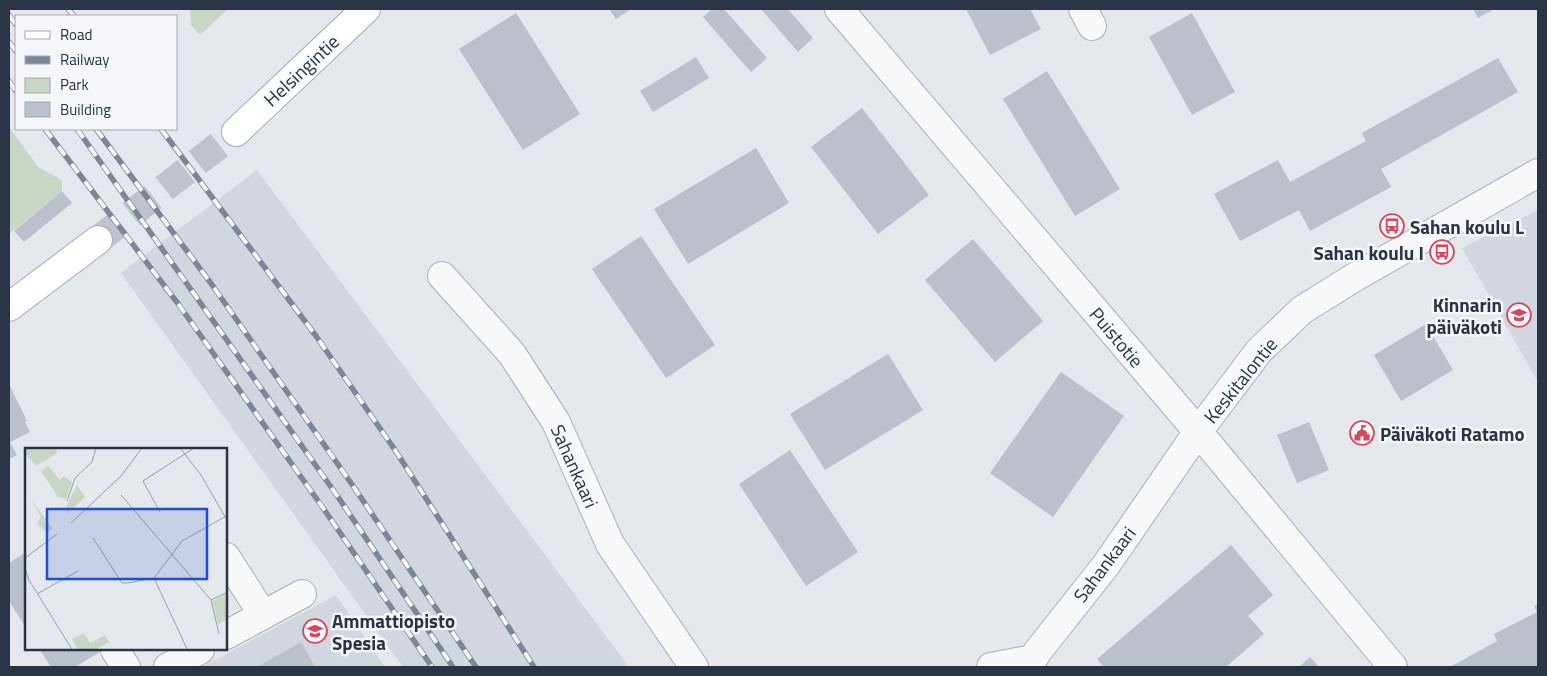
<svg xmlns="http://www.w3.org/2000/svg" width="1547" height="676" viewBox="0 0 1547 676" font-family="'Titillium Web',sans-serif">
  <rect width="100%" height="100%" fill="#e4e7ec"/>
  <path fill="#d2d6de" d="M257 170 629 667H403L121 273Z
    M1538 210V382L1462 248Z
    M336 595 385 667H202Z"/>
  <path fill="#c9d6c5" d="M190 9H228L200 35 191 25Z
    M9 127 38 167 62 180V191L10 233Z"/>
  <path fill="#bbc0ca" d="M609 9H631L616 19Z
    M712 9H724L767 58 751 72 703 17Z
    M761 9H788L813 38 798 52Z
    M966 9H1030L1041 29 990 55Z
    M1473 9H1494L1478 18Z
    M516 13 580 114 523 150 459 49Z
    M1192 13 1235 92 1192 115 1149 37Z
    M696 57 709 78 653 112 640 91Z
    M1498 58 1518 92 1381 169 1391 187 1310 231 1299 210 1240 241 1214 194 1278 160 1290 182 1366 141 1362 133Z
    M1047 71 1120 189 1075 216 1003 99Z
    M862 108 929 195 878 234 811 147Z
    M756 148 789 203 688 264 654 209Z
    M62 191 72 203 24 242 14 231Z
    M641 236 715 345 666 378 592 269Z
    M973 239 1043 321 995 362 925 280Z
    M1426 324 1453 370 1401 401 1374 355Z
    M888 354 923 410 825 470 790 414Z
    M1061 372 1124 416 1053 517 990 473Z
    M9 384 27 421 25 422 30 432 10 442 17 455 9 459Z
    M1309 422 1329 470 1297 483 1277 435Z
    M790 450 858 552 806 586 739 484Z
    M1231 545 1273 595 1248 616 1264 634 1226 667H1104L1097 659Z
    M26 552V628L9 601V563Z
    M1538 604V667H1450L1497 641 1494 634 1537 612 1534 606Z
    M301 642 315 667H257Z
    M40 650H103L75 667H51Z
    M1310 657 1319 667H1299Z"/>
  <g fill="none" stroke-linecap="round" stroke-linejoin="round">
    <path stroke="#bfc3cb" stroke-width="28" stroke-dasharray="28 14" stroke-linecap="butt" d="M98 240 236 132"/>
    <g stroke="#a9aeb7" stroke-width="30">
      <path id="minor" d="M839 9 1210 446 1393 667
        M1083 9 1092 26
        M442 276 512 354 556 422 610 544 694 667
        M226 557 263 615
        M226 635 302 594
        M115 650 126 667
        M168 667 200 650
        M991 667 1033 659 1038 651 1106 565 1197 433 1259 351 1302 310 1355 277 1538 173"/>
    </g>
    <g stroke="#a3abb8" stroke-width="30">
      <path id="major" d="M236 132 366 9
        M9 307 98 240"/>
    </g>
    <use href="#minor" stroke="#f7f8fa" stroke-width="28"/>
    <use href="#major" stroke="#fff" stroke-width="28"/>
    <g stroke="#7d8696" stroke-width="5.5">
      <path id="rail" d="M68 9 74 16
        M9 15 16 25
        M9 42 16 51
        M9 81 16 91
        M45 129 179 305 321 505 432 667
        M77 129 336 494 453 667
        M96 129 210 282 351 483 476 667
        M161 129 316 336 395 450 534 667"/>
    </g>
    <use href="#rail" stroke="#f4f6f9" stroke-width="4" stroke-dasharray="11" stroke-linecap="butt"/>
  </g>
  <defs>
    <g id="bus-ring" transform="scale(1.25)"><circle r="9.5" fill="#f4f6f9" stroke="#d1495b" stroke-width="1.5"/><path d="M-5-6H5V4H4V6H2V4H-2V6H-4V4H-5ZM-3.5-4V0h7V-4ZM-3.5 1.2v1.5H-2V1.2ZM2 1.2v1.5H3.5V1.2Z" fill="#d1495b"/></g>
    <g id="school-ring" transform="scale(1.25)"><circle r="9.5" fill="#f4f6f9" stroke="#d1495b" stroke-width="1.5"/><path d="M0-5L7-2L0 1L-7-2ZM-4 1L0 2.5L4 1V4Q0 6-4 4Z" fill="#d1495b"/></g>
    <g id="civic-ring" transform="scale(1.25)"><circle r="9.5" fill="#f4f6f9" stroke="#d1495b" stroke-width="1.5"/><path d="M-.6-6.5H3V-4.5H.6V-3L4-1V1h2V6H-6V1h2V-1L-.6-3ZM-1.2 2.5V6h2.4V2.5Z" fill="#d1495b"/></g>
  </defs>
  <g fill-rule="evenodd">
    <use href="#bus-ring" x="1392" y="226"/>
    <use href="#bus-ring" x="1442" y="252"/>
    <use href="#school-ring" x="1519" y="315"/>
    <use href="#civic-ring" x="1362" y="433"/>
    <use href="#school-ring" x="315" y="631"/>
  </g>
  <g text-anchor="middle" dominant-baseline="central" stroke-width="5" stroke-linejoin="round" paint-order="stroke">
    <g font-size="19" fill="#2b3445" stroke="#f4f6f9">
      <text transform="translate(301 70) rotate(-43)">Helsingintie</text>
      <text transform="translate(1117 337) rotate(50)">Puistotie</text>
      <text transform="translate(1240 380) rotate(-51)">Keskitalontie</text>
      <text transform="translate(575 466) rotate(66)">Sahankaari</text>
      <text transform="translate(1104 564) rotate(-53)">Sahankaari</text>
    </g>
    <g font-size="19" font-weight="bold" fill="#2b3445" stroke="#f4f6f9" text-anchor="start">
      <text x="1410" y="226">Sahan koulu L</text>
      <text x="1424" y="252" text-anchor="end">Sahan koulu I</text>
      <text x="1502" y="304" text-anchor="end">Kinnarin<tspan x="1502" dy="22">päiväkoti</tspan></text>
      <text x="1380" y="433">Päiväkoti Ratamo</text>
      <text x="332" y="620">Ammattiopisto<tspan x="332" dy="22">Spesia</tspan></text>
    </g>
  </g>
  <g transform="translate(25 448)">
    <rect width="202" height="202" fill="#e4e7ec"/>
    <path d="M0 0H31L32 5 11 18 0 5ZM23 18 35 32 39 28 47 34 41 51 33 49 16 23ZM52 37 60 49 43 65 41 59ZM5 51 28 80 23 85 12 76 16 69ZM202 146V171L193 176 187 153ZM59 185 65 195 80 187 84 194 70 202H53L47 191Z" fill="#c9d6c5"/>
    <path fill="none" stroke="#9a9fa9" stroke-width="1" d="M155 0 176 27 203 74M96 47 186 152 194 186M42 53 50 30 67 14 71 0M135 64 118 33 169 0M46 75 96 28 117 0M68 90 97 135H103L129 130 157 93 203 67M0 110 32 86M0 120 4 132 48 203M129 130 163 203M12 146 53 123M186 152 203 144"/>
    <path fill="#1d4ed8" fill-opacity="0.15" stroke="#1d4ed8" stroke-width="2.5" d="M22 61H182V131H22Z"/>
    <rect width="202" height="202" fill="none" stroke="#2b3445" stroke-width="2.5"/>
  </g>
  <rect width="1547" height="676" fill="none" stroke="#2b3445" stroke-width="20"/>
  <rect x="15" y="15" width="162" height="115" fill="#f4f6f9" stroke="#a4a8b1"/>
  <rect x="25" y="31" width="25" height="8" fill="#ffffff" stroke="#a4a8b1"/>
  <text x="60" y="40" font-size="15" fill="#2b3445">Road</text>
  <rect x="25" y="56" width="25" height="8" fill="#7d8696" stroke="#a4a8b1"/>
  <text x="60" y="65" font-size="15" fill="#2b3445">Railway</text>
  <rect x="25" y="78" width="25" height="15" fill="#c9d6c5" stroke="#a4a8b1"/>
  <text x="60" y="90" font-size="15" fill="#2b3445">Park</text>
  <rect x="25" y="102" width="25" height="15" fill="#bbc0ca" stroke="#a4a8b1"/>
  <text x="60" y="115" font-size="15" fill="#2b3445">Building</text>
</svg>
